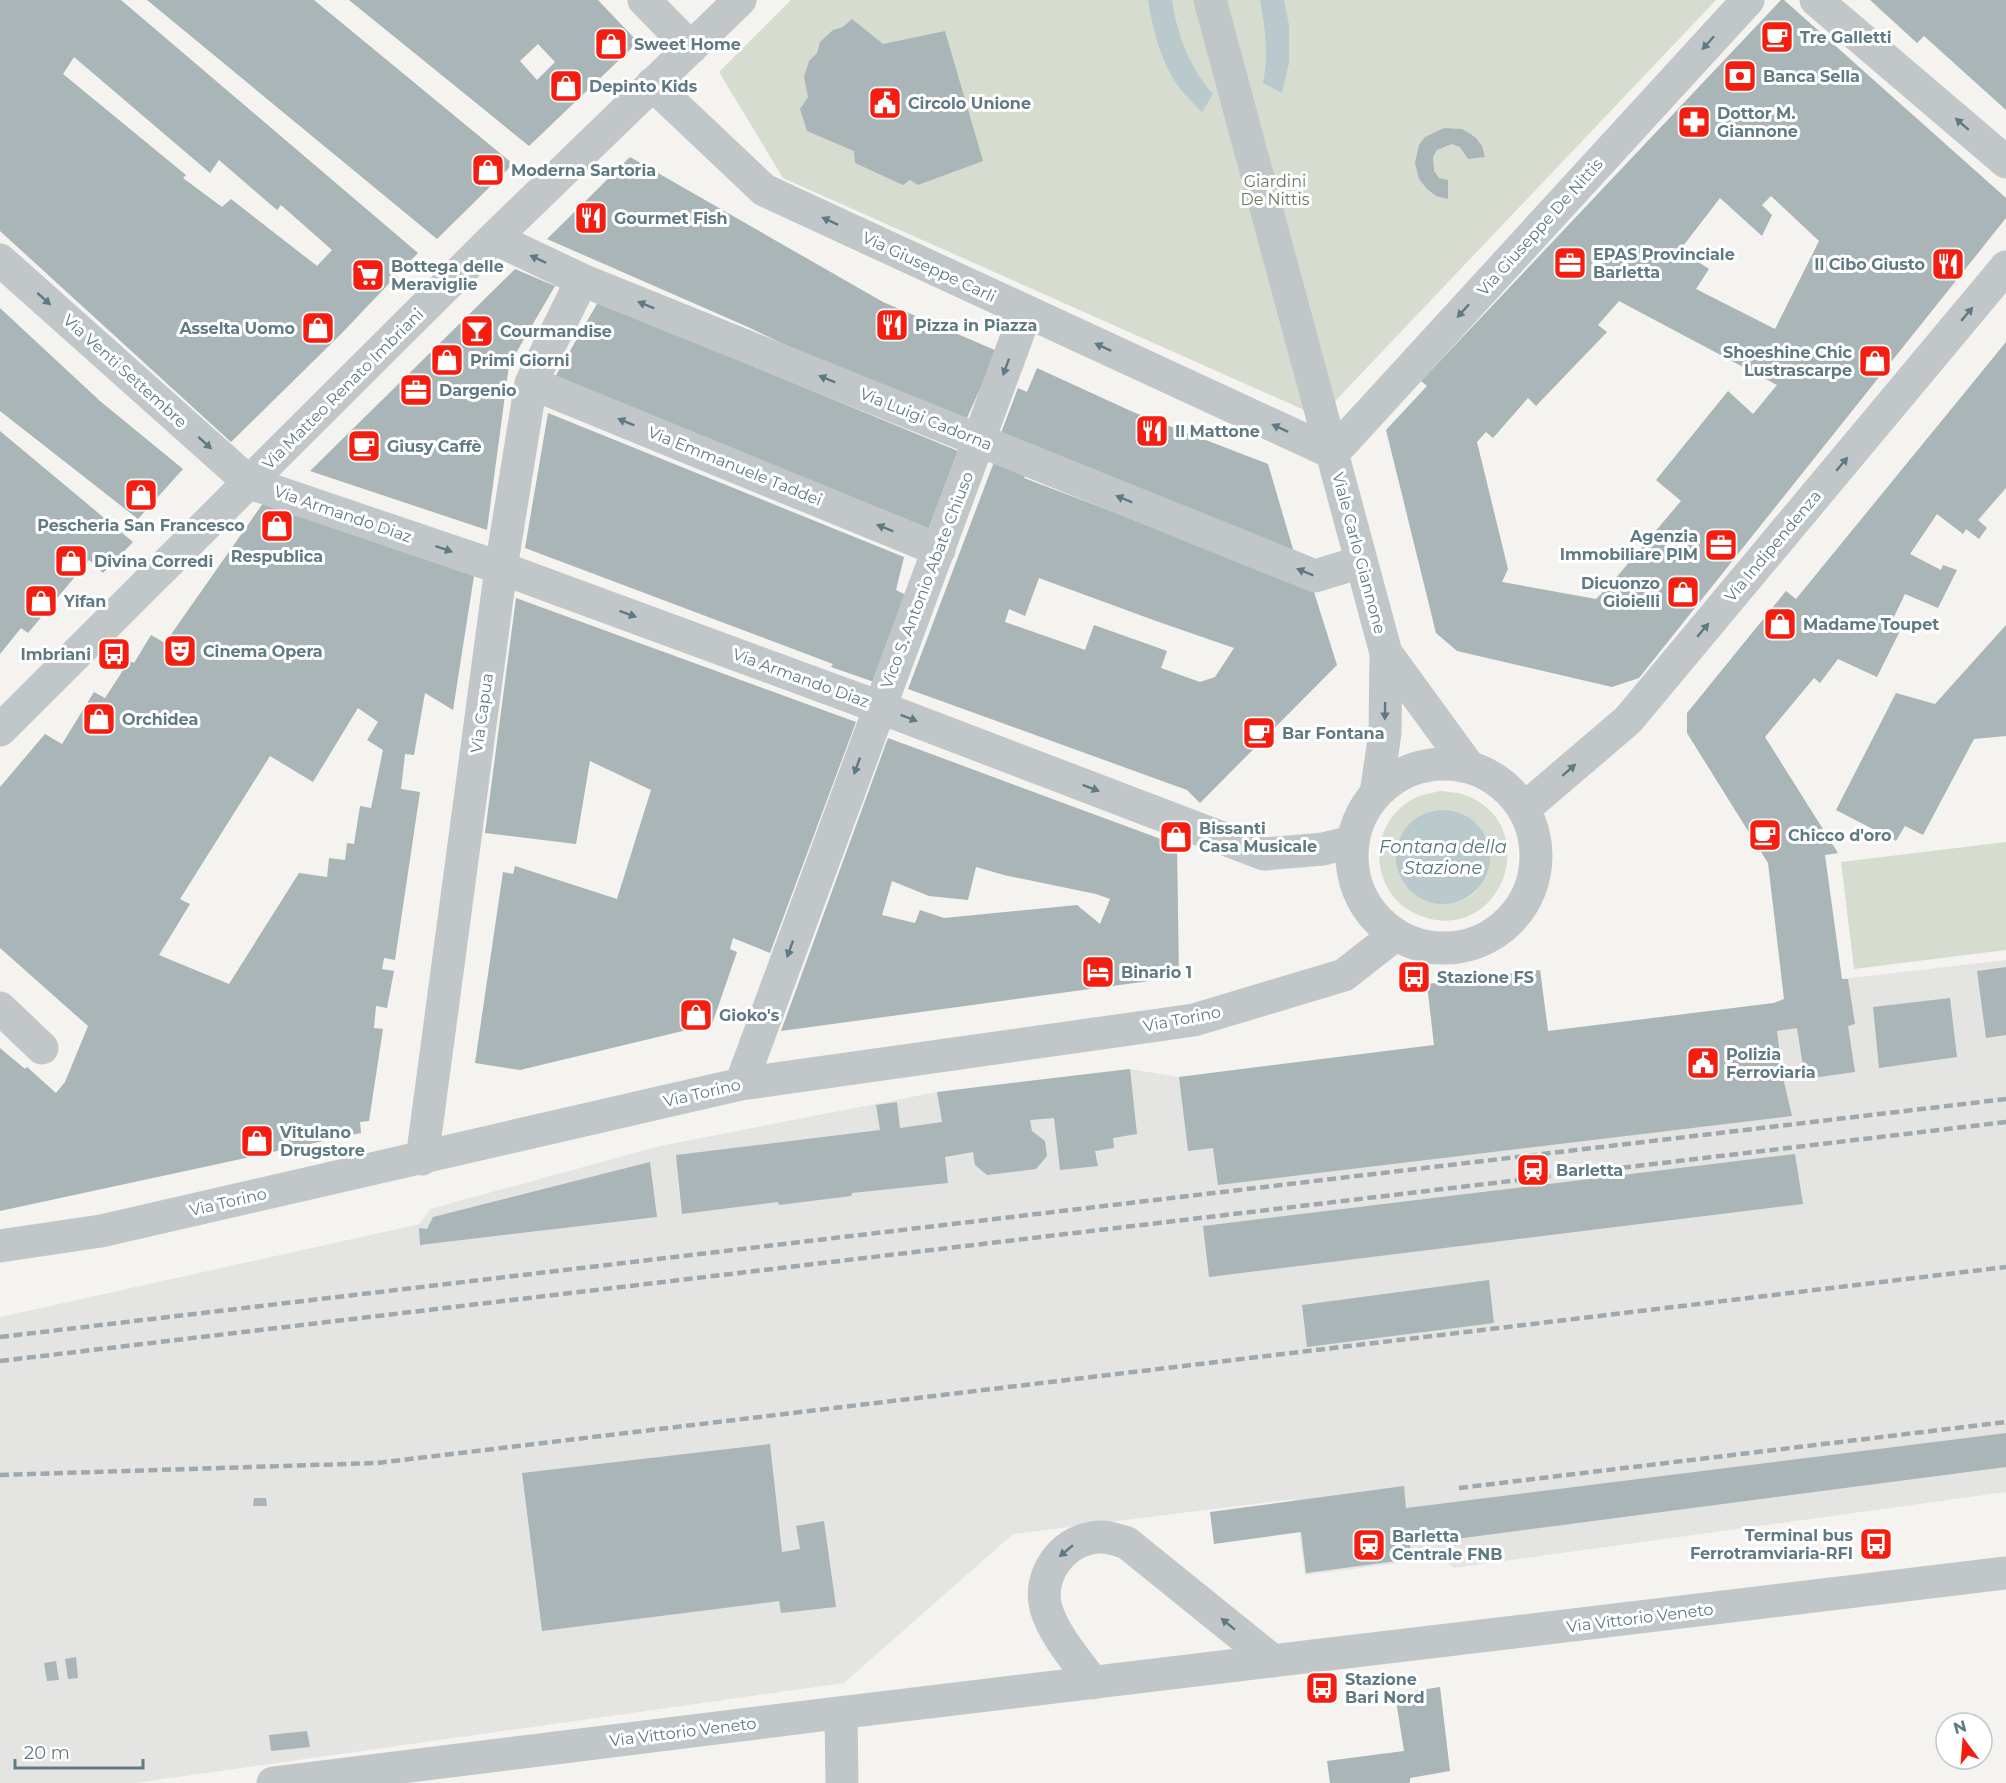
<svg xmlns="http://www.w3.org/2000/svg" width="2006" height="1783" viewBox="0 0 2006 1783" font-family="Montserrat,sans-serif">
  <rect width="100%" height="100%" fill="#f4f3ef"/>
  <path fill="#e4e5e3" d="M2006 960V1492L1454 1568 1440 1558 1305 1575 1295 1499 1013 1534 844 1683 135 1783H0V1317L420 1224 430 1209 660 1146 937 1092 1130 1069 1179 1077 1434 1045 1427 984 1540 970 1548 1031 1773 1003 1784 999 1841 991 1842 979Z"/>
  <path fill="#d6dcd0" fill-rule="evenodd" d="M791 0H1716L1320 417 783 178 719 72Z
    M1440 791C1447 792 1455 792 1462 794 1544 821 1505 940 1427 918 1414 914 1402 908 1393 896 1368 863 1378 815 1417 797 1424 794 1433 793 1440 791ZM1423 815 1486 837C1490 849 1489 857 1487 869 1478 923 1392 910 1397 855 1399 836 1407 824 1423 815Z
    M2006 842V950L1854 969 1841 862Z"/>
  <path fill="#bac9cc" d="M1148 0H1172C1177 35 1190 68 1213 94L1202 112C1195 105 1188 98 1182 91 1162 67 1153 30 1148 0Z
    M1260 0H1284L1289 25V63L1282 93 1263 83C1269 53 1265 29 1260 0Z
    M1396 857a47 47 0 1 1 94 0a47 47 0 1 1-94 0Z"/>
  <path fill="#a9b5b7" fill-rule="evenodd" d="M0 0H121L418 253 341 334 231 442 0 231ZM74 57 210 173 219 160 277 210 281 205 332 250 317 266 231 199 222 207 183 178 186 175 63 74Z
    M147 0H314L513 164 437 239Z
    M349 0H598L638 42 529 146ZM538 44 555 62 537 80 520 61Z
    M1781 0H1784L2006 198V218L1639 678 1612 687 1457 651 1436 633 1386 430 1427 386 1421 381ZM1771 196 1819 241 1775 329 1696 289 1709 269 1680 250 1720 198 1762 236 1772 215 1762 205ZM1619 301 1777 385 1753 414 1728 391 1656 480 1681 501 1609 586 1596 599 1502 582 1508 569 1477 442 1486 432 1493 438 1528 398 1536 406 1607 332 1598 325Z
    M1870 0H2006V110L1924 36 1917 43Z
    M852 19 883 44 945 31 983 161 918 185 910 180 903 185 855 163 854 151 807 131 800 109 808 97 804 77 809 61 817 53 820 42 833 30 843 27Z
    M1444 128 1462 129 1469 133 1476 138 1482 146 1485 157 1468 159 1460 147 1452 144 1437 150 1433 157 1434 171 1439 178 1448 180V199L1436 196 1427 189 1419 179 1415 163 1419 145 1425 137Z
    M630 157 883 302 997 351 966 420 794 349 748 327 547 239Z
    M515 269 555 286 509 365 487 530 310 471Z
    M598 302 958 451 928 530 555 377Z
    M0 308 100 401 183 469 138 519 0 411Z
    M2006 342V488L1978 520 1987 528 1979 539 1966 529 1963 534 1937 514 1910 554 1941 570 1943 565 1957 570 1938 608 1905 594 1890 625 1900 631 1877 677 1838 659 1820 683 1814 678 1765 737 1838 853 1825 855 1842 979H1848L1855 1024 1848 1026 1855 1072 1805 1079 1797 1028 1777 1031 1783 1078 1792 1116 1218 1185 1213 1148 1188 1151 1179 1077 1434 1045 1427 984 1540 970 1548 1031 1774 1003 1784 999 1768 863 1687 733V713L1786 591 1796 599Z
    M1037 368 1133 412 1268 464 1295 556 1001 433 1018 388 1027 392Z
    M548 413 904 557 896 590 906 595 874 682 831 667 833 664 525 548Z
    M0 431 133 542 103 573 89 560 28 633 21 628 0 654Z
    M994 462 1026 473 1024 478 1137 521 1314 592 1337 665 1200 803 1187 790 908 689ZM1039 578 1156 621 1234 648 1215 677 1200 682 1161 668 1167 651 1094 625 1085 650 1005 622 1009 609 1025 616Z
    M266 499 474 576 453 710 425 693 414 755 405 754 401 789 420 792 395 960 384 958 382 969 394 971 387 1008 376 1006 374 1028 383 1029 369 1121 360 1122 361 1133 0 1211V1048L25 1069 27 1067 56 1093 65 1082 88 1026 0 948V787L45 734 62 744 94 692 105 698 129 661 134 663 151 635 165 643ZM358 708 378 722 367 740 383 750 371 808 360 806 354 844 347 843 345 860 329 858 327 877 299 873 229 984 159 955 190 904 180 899 270 756 313 782Z
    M516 598 856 722 770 953 733 938 730 949 737 952 712 1024 520 1070 475 1063 503 872 513 874 515 866 617 899 651 790 590 761 576 844 485 833Z
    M2006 625V736L1974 739 1923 835 1905 826 1896 841 1836 810 1896 693 1935 704Z
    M888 738 1177 845 1179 977 781 1031ZM976 867 1004 875 1096 894 1110 899 1100 924 1077 905 944 918 920 910 915 923 882 915 892 881 929 896 968 900Z
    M2006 967V1035L1986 1038 1977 971Z
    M1950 998 1957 1057 1879 1068 1873 1007Z
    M1130 1069 1137 1134 1113 1138 1114 1148 1095 1151 1098 1166 1060 1170 1054 1118 1030 1120 1032 1131 1045 1141 1047 1156 1036 1169 987 1175 975 1165 973 1152 945 1157 948 1183 852 1193 851 1196 779 1205 778 1202 682 1214 676 1155 880 1130 876 1105 897 1102 900 1128 942 1122 937 1092Z
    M1795 1154 1803 1204 1209 1277 1203 1226Z
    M650 1162 657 1217 420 1245 419 1228 427 1229 433 1217Z
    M1489 1280 1494 1323 1307 1347 1302 1305Z
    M2006 1433V1467L1410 1545 1412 1559 1306 1573 1301 1532 1214 1544 1210 1512 1404 1486 1406 1508Z
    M770 1444 782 1552 800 1549 796 1526 824 1521 836 1607 781 1613 779 1601 542 1631 522 1473Z
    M254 1498H266L267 1506H253Z
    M76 1657 78 1678 68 1679 65 1659Z
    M56 1661 59 1680 47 1681 44 1663Z
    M1440 1687 1450 1771 1410 1778V1783H1330L1327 1761 1404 1751 1395 1694Z
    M307 1731 310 1747 271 1751 269 1735Z"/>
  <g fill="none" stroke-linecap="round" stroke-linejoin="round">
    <path stroke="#c1c6c8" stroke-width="33" d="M644 0 691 48
      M1210 0 1386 653 1385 733 1376 794
      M1816 0 2006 162
      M652 84 764 190 1333 453
      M494 238 582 280 1315 576 1361 562
      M0 260 250 483 501 568 879 707 1264 854 1323 849 1352 842
      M531 383 939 550
      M1333 453 1748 0
      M1386 653 1469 767
      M0 730 494 238 740 0
      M1352 856a92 92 0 1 1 184 0a92 92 0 1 1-184 0Z
      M1525 808 1628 720 2006 267
      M0 1008 42 1048
      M741 1084 1026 312
      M422 1159 501 568 531 383 582 280
      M0 1246 101 1231 741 1084 1194 1020 1344 975 1395 935
      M1093 1683C1078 1662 1053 1634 1046 1608 1038 1577 1059 1545 1091 1538 1103 1535 1115 1539 1127 1543L1273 1661
      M841 1713 842 1783
      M273 1783 821 1715 2006 1573"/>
    <path stroke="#9fa8ac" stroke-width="4.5" stroke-dasharray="9 4.5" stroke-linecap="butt" d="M0 1337 2006 1099
      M0 1361 2006 1122
      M0 1475 377 1463 2006 1267
      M1459 1488 2006 1422"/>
  </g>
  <defs><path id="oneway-solid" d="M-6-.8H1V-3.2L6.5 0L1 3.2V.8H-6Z" transform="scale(1.5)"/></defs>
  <g fill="#607a83">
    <use href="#oneway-solid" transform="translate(1708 43) rotate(132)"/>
    <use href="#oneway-solid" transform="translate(1962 124) rotate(-139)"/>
    <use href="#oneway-solid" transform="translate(830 221) rotate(-155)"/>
    <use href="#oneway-solid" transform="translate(538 259) rotate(-155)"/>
    <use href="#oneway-solid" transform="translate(44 299) rotate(42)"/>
    <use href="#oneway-solid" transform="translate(646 305) rotate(-158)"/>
    <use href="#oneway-solid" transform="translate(1463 311) rotate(132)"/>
    <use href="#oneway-solid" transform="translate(1967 314) rotate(-50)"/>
    <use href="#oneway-solid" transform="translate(1103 347) rotate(-155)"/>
    <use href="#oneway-solid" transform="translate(1006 367) rotate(110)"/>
    <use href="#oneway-solid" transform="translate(827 379) rotate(-158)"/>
    <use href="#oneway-solid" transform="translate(626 422) rotate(-158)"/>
    <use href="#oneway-solid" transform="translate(1280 428) rotate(-155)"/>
    <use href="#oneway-solid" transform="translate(205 443) rotate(42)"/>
    <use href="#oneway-solid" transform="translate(1842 464) rotate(-50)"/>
    <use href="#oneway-solid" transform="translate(1124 499) rotate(-158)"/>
    <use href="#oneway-solid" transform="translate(885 528) rotate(-158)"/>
    <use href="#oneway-solid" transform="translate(444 549) rotate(19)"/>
    <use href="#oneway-solid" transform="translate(1305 572) rotate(-158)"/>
    <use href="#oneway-solid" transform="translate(628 614) rotate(20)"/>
    <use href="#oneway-solid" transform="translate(1703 630) rotate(-50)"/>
    <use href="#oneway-solid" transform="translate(1385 711) rotate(91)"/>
    <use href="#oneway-solid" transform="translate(909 718) rotate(21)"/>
    <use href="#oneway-solid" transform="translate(857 766) rotate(110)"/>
    <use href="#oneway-solid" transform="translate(1569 770) rotate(-41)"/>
    <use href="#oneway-solid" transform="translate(1091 788) rotate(21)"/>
    <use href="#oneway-solid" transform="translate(790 949) rotate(110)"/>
    <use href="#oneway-solid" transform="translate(1066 1551) rotate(140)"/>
    <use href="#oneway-solid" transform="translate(1228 1624) rotate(-141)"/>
  </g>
  <defs>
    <g id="cafe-square" transform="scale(1.725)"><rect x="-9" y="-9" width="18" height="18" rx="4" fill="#f41d0f" stroke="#fff"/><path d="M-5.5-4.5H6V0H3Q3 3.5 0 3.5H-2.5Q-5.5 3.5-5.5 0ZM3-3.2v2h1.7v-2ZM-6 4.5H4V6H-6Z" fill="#fff"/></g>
    <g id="shop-square" transform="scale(1.725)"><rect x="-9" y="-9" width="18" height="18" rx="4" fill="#f41d0f" stroke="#fff"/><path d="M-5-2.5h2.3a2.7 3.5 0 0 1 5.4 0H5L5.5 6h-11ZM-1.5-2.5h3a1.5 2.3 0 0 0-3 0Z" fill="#fff"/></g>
    <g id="bank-square" transform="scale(1.725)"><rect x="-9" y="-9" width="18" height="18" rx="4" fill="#f41d0f" stroke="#fff"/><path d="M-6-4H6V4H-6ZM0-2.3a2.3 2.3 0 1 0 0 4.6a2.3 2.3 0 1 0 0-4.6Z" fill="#fff"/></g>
    <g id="civic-square" transform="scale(1.725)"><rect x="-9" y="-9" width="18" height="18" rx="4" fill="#f41d0f" stroke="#fff"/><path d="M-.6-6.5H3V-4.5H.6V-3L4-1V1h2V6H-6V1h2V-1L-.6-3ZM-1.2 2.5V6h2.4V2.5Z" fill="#fff"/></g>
    <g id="pharmacy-square" transform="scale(1.725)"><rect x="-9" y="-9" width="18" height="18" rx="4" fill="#f41d0f" stroke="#fff"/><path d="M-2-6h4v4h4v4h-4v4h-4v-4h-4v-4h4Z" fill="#fff"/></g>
    <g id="restaurant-square" transform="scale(1.725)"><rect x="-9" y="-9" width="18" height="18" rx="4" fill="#f41d0f" stroke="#fff"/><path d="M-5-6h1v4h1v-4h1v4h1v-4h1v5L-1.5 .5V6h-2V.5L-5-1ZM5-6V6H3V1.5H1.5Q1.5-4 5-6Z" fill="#fff"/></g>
    <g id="office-square" transform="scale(1.725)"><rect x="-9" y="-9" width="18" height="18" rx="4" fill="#f41d0f" stroke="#fff"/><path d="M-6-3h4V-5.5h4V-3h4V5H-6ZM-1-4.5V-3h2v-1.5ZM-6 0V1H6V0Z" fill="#fff"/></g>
    <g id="supermarket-square" transform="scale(1.725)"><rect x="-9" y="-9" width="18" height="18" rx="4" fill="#f41d0f" stroke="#fff"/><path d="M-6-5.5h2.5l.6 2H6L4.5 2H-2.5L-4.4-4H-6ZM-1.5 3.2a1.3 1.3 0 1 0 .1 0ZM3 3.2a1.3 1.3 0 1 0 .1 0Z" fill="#fff"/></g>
    <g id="bar-square" transform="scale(1.725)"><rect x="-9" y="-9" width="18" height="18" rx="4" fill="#f41d0f" stroke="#fff"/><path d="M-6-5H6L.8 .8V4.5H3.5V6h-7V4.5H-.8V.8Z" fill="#fff"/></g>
    <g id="theatre-square" transform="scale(1.725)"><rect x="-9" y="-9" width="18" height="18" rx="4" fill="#f41d0f" stroke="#fff"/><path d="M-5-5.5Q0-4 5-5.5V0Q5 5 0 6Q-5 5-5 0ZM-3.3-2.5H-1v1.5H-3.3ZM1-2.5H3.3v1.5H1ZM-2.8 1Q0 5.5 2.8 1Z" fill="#fff"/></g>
    <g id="bus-square" transform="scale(1.725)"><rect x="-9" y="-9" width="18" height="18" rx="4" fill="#f41d0f" stroke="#fff"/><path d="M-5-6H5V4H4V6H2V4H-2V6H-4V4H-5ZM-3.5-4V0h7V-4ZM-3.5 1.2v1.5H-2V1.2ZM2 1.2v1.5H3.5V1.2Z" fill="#fff"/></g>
    <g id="hotel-square" transform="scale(1.725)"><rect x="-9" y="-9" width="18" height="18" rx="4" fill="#f41d0f" stroke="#fff"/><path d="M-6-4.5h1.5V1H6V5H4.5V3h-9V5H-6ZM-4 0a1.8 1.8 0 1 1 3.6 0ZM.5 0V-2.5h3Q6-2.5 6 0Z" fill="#fff"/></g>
    <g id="station-square" transform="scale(1.725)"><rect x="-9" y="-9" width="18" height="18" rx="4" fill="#f41d0f" stroke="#fff"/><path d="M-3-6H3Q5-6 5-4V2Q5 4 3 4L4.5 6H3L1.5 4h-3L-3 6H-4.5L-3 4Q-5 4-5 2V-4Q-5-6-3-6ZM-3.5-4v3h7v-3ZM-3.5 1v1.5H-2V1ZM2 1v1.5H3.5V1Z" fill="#fff"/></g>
  </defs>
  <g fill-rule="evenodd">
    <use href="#cafe-square" x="1777" y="37"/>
    <use href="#shop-square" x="611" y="44"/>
    <use href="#bank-square" x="1740" y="76"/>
    <use href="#shop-square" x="566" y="86"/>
    <use href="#civic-square" x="885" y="103"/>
    <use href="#pharmacy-square" x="1694" y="122"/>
    <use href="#shop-square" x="488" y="170"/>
    <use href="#restaurant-square" x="591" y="218"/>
    <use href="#office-square" x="1570" y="263"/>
    <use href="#restaurant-square" x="1948" y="264"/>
    <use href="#supermarket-square" x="368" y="275"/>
    <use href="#restaurant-square" x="892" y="325"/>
    <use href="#shop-square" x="318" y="328"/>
    <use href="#bar-square" x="477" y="331"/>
    <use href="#shop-square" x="447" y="360"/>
    <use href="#shop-square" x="1875" y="361"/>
    <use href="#office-square" x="416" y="390"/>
    <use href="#restaurant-square" x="1152" y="431"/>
    <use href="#cafe-square" x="364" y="446"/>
    <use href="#shop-square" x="141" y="495"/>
    <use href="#shop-square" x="277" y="526"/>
    <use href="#office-square" x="1721" y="545"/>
    <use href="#shop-square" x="71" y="561"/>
    <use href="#shop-square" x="1683" y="592"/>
    <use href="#shop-square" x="41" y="601"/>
    <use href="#shop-square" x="1780" y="624"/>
    <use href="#theatre-square" x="180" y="651"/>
    <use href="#bus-square" x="114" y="654"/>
    <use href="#shop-square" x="99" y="719"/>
    <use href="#cafe-square" x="1259" y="733"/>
    <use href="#cafe-square" x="1765" y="835"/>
    <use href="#shop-square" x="1176" y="837"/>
    <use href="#hotel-square" x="1098" y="972"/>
    <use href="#bus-square" x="1414" y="977"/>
    <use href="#shop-square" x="696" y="1015"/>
    <use href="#civic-square" x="1703" y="1063"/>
    <use href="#shop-square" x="257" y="1141"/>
    <use href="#station-square" x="1533" y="1170"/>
    <use href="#bus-square" x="1876" y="1544"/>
    <use href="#station-square" x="1369" y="1545"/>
    <use href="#bus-square" x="1322" y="1688"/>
  </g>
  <g text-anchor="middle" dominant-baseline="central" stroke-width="6" stroke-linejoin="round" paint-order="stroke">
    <g font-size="16" font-weight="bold" fill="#607a83" stroke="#fff" text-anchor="start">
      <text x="1800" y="37">Tre Galletti</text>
      <text x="634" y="44">Sweet Home</text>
      <text x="1763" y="76">Banca Sella</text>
      <text x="589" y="86">Depinto Kids</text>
      <text x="908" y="103">Circolo Unione</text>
      <text x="1717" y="113">Dottor M.<tspan x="1717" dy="18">Giannone</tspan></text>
      <text x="511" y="170">Moderna Sartoria</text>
      <text x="614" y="218">Gourmet Fish</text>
      <text x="1593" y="254">EPAS Provinciale<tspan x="1593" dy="18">Barletta</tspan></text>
      <text x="1925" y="264" text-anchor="end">Il Cibo Giusto</text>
      <text x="391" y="266">Bottega delle<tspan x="391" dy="18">Meraviglie</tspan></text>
      <text x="915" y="325">Pizza in Piazza</text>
      <text x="295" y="328" text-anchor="end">Asselta Uomo</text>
      <text x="500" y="331">Courmandise</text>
      <text x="1852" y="352" text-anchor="end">Shoeshine Chic<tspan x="1852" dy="18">Lustrascarpe</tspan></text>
      <text x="470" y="360">Primi Giorni</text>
      <text x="439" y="390">Dargenio</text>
      <text x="1175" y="431">Il Mattone</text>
      <text x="387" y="446">Giusy Caffè</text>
      <text x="141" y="525" text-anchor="middle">Pescheria San Francesco</text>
      <text x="1698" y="536" text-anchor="end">Agenzia<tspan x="1698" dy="18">Immobiliare PIM</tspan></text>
      <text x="277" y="556" text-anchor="middle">Respublica</text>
      <text x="94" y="561">Divina Corredi</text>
      <text x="1660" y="583" text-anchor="end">Dicuonzo<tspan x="1660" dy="18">Gioielli</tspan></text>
      <text x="64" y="601">Yifan</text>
      <text x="1803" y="624">Madame Toupet</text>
      <text x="203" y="651">Cinema Opera</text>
      <text x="91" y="654" text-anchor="end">Imbriani</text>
      <text x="122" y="719">Orchidea</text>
      <text x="1282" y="733">Bar Fontana</text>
      <text x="1199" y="828">Bissanti<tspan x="1199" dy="18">Casa Musicale</tspan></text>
      <text x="1788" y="835">Chicco d'oro</text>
      <text x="1121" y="972">Binario 1</text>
      <text x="1437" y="977">Stazione FS</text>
      <text x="719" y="1015">Gioko's</text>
      <text x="1726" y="1054">Polizia<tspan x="1726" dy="18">Ferroviaria</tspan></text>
      <text x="280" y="1132">Vitulano<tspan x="280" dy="18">Drugstore</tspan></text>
      <text x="1556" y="1170">Barletta</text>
      <text x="1853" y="1535" text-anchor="end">Terminal bus<tspan x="1853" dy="18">Ferrotramviaria-RFI</tspan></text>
      <text x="1392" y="1536">Barletta<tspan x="1392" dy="18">Centrale FNB</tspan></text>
      <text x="1345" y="1679">Stazione<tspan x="1345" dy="18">Bari Nord</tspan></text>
    </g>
    <g font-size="16" fill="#697a5f" stroke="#fff">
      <text x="1275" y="181">Giardini<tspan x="1275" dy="18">De Nittis</tspan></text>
    </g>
    <g font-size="16" fill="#607a83" stroke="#fff">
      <text transform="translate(1540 227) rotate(-48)">Via Giuseppe De Nittis</text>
      <text transform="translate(929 267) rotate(25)">Via Giuseppe Carli</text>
      <text transform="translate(125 371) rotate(42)">Via Venti Settembre</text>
      <text transform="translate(343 389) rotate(-45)">Via Matteo Renato Imbriani</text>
      <text transform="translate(926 419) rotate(22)">Via Luigi Cadorna</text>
      <text transform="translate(735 466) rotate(22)">Via Emmanuele Taddei</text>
      <text transform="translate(343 514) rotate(19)">Via Armando Diaz</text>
      <text transform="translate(1773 546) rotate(-50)">Via Indipendenza</text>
      <text transform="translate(1359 553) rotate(75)">Viale Carlo Giannone</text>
      <text transform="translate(927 580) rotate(-69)">Vico S. Antonio Abate Chiuso</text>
      <text transform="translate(801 678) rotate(20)">Via Armando Diaz</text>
      <text transform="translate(482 713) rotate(-82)">Via Capua</text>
      <text transform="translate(1182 1019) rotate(-11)">Via Torino</text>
      <text transform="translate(702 1093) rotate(-13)">Via Torino</text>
      <text transform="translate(228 1202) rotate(-13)">Via Torino</text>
      <text transform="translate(1640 1618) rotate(-7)">Via Vittorio Veneto</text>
      <text transform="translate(683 1732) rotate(-7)">Via Vittorio Veneto</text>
    </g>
    <g font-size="18" font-style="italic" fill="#57777b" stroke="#fff">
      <text x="1443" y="847">Fontana della<tspan x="1443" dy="21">Stazione</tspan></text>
    </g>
  </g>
  <g transform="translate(1964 1741) rotate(344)"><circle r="28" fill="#ffffff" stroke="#bfcacd" stroke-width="1.5"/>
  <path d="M0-4.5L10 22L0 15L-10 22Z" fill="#f41d0f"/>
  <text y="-9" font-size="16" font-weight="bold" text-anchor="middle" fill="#607a83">N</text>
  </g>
  <path d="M15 1759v9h128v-9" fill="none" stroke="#607a83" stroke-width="3"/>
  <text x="24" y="1759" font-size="18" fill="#607a83" stroke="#ffffff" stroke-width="4.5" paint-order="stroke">20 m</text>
</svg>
